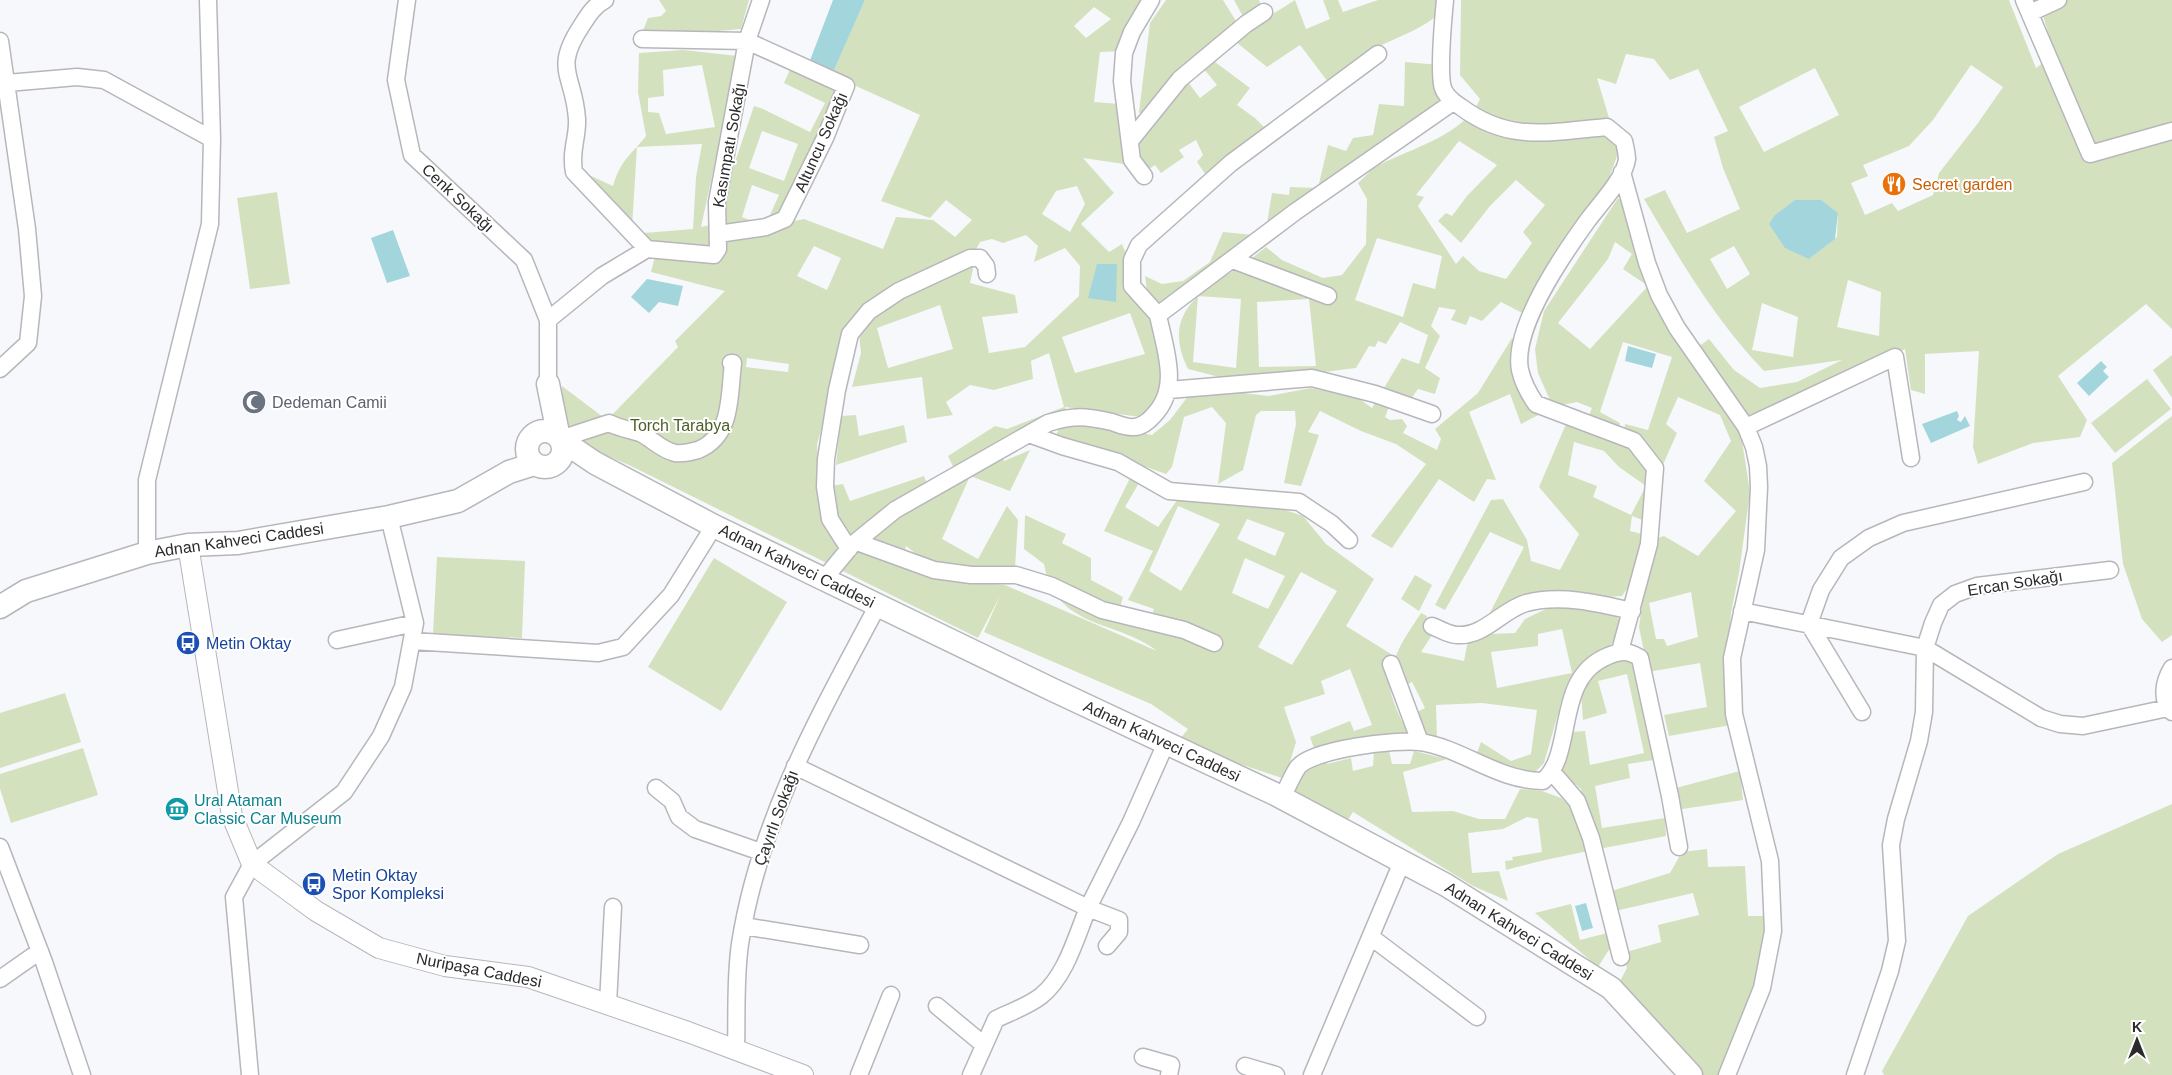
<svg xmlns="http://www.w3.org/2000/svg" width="2172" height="1075" viewBox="0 0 2172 1075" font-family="Helvetica,sans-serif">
  <rect width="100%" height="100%" fill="#f7f8fc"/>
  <path fill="#d4e1be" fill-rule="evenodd" d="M659 0H749L741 29 640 38 648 18 661 16 666 11Z
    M865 0H1143L1123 51 1100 52 1094 102 1120 104 1124 164 1083 158 1114 193 1081 224 1109 252 1122 244 1175 372 1148 418 1065 407 1067 413 998 447 1004 461 1030 450 1010 491 970 476 942 539 978 559 1007 506 1018 520 1015 568 929 564 906 546 903 562 934 577 1005 585 1157 651C1116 619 1056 630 1044 564L1024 549 1025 515 1066 534 1062 543 1091 558V580L1123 597 1119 611 1122 622 1148 631 1154 609 1128 600 1153 551 1104 531 1130 478 1139 483 1125 507 1158 527 1178 499 1282 509 1303 516 1326 544 1374 579 1346 626 1391 654C1385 688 1393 703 1408 733L1328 748 1327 764 1351 758 1353 771 1373 766 1374 752 1389 750 1392 764H1410L1414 751 1447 759 1403 772 1412 812 1453 811 1479 819H1505L1520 789 1542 791 1561 798 1585 820 1581 789 1556 768 1571 732 1585 731 1590 765 1644 753 1627 674 1598 681 1607 713 1583 720 1581 693 1598 671 1609 660 1632 659 1637 668 1654 760 1628 764 1630 778 1595 786 1602 828 1665 818 1666 836C1613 847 1559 855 1506 870L1505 861 1513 860 1512 857 1542 852 1538 819 1527 817 1503 829 1468 833 1472 873 1499 871 1508 901 1473 886 1353 812 1344 826 1315 813 1285 779 1177 743 1188 729 1151 704 984 632 1000 596 978 638 629 465 579 444 560 413 562 386 607 420 678 347 675 341 725 291 651 272 655 256 644 233 693 229 696 177 702 144 637 147 632 227 578 170 613 186C620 160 631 155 646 136L638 92 639 53 683 50 738 56 701 227 714 224 754 106 763 109 810 132 825 103 784 83 793 63 832 74ZM1094 7 1111 19 1086 38 1074 26ZM702 65 715 127 666 134 659 113 648 112V98L664 96 663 70ZM845 81 920 115 881 201 930 218 946 200 972 220 955 237 933 220 896 217 883 249 804 219 789 222ZM762 131 798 144 784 181 749 168ZM752 185 779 195 765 226 742 217ZM1077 186 1085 204 1070 232 1042 214 1056 191ZM1026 235 1038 246 1034 262 1065 248 1080 266 1079 296 1025 347 989 353 982 317 1018 313 1015 295 970 283 973 269 972 257 980 242 992 239 1003 243ZM814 246 841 258 827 290 797 276ZM940 305 953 349 888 368 877 328ZM1130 313 1145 354 1075 373 1062 337ZM858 326 861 353 852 387 922 377 927 419 953 415 946 402 970 385 994 390 1033 379 1031 361 1049 353 1064 407 1007 429 995 426 948 456 959 479 884 528 871 518 927 484 924 476 850 501 843 484 829 486 820 503 817 444 836 381ZM747 358 789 364 788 372 746 367ZM1178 506 1220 524 1181 591 1149 571ZM1247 519 1285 533 1275 556 1237 539ZM1245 558 1285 576 1268 609 1232 593ZM1301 572 1337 591 1292 665 1258 647ZM1350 669 1372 725 1354 731 1350 721 1310 737 1315 751 1300 767 1290 762 1296 742 1284 707 1325 694 1321 681Z
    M1166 0H1223L1236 21 1202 52 1144 117 1139 112 1150 23Z
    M1234 0H1259L1262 8 1245 20Z
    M1295 0 1306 29 1330 19 1323 0H1338L1343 12 1378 0H1451C1431 30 1392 37 1363 55 1350 63 1339 73 1328 82L1300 45 1267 67 1236 42 1265 19Z
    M1461 0H2009L2036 68 2055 54 2038 0H2172V329L2146 304 2058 376 2087 420 2080 437 2033 443 1978 464 1973 447 1979 351 1925 354V394L1911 390 1905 349 1747 436 1742 441 1750 492 1739 573 1731 613 1725 699 1731 725 1669 736 1664 715 1707 707 1700 663 1648 672 1639 627 1650 540 1664 536 1698 556 1736 511 1704 481 1731 441 1720 415 1678 397 1666 424 1677 433 1662 467 1647 443 1624 433 1625 424 1648 430 1672 357 1623 342 1600 412 1620 423 1619 430 1588 418 1592 408 1577 402 1553 407 1538 373 1535 349 1544 311 1618 198 1623 202 1687 355 1709 339 1734 370 1760 388 1797 382 1842 360 1764 371C1715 320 1680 260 1644 199L1665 190 1687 233 1740 209 1723 168 1714 137 1728 131 1698 69 1670 80 1654 59 1626 54 1616 84 1597 78 1619 151 1603 194 1526 315 1501 302 1482 321 1470 316 1466 325 1451 320 1456 310 1439 307 1431 326 1440 336 1425 368 1440 378 1435 394 1418 389 1406 406 1389 407 1385 417 1390 420 1402 419 1407 426 1403 433 1437 450 1441 439 1435 429 1478 393 1512 338 1519 346 1542 413 1521 424 1510 394 1469 412 1496 480 1487 479 1474 502 1439 479 1392 548 1371 536 1426 464 1396 444 1361 431 1320 411 1308 432 1319 435 1301 486 1284 483 1296 424 1295 411H1261L1256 415 1243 470 1218 484 1226 423 1212 407 1184 417 1172 467 1166 474 1056 435 1060 427 1084 422 1152 435 1170 420 1192 391 1202 388 1268 396 1311 388 1358 398 1372 408 1402 358 1419 364 1428 335 1400 322 1386 344 1378 341 1375 347 1369 346 1356 368 1324 372 1285 383 1227 379 1188 369C1162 316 1196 294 1238 268 1248 262 1257 254 1266 247L1282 260 1323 278 1342 275 1366 244 1367 199 1358 183C1365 177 1371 169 1379 165 1410 149 1466 134 1480 99L1460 75ZM1971 65 2003 87 1978 123 1939 173 1933 195 1898 211 1892 203 1865 215 1851 183 1868 176 1863 165 1909 146 1933 120ZM1815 68 1839 115 1764 152 1739 107ZM1459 141 1497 165 1467 196 1452 216 1446 213 1438 221 1461 243 1490 206 1516 180 1545 205 1523 232 1532 243 1506 279 1479 271 1463 256 1456 264 1418 206 1424 197 1416 195ZM1838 213 1837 237 1809 259ZM1377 238 1442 256 1435 289 1413 283 1403 317 1355 300ZM1615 242 1632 254 1623 269 1648 286 1590 349 1558 323 1608 259ZM1734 246 1750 274 1727 289 1710 259ZM1848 280 1881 292 1879 336 1837 327ZM1198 296 1241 299 1236 368 1193 362ZM1309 299 1316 366 1259 367 1257 302ZM1762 303 1798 317 1793 357 1752 350ZM1691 592 1698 637 1667 646 1664 639H1656L1649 603Z
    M1211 59 1250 88 1237 105 1255 118 1266 129 1208 178 1197 162 1203 155 1196 140 1179 150 1184 157 1161 173 1155 165 1143 173 1139 141 1185 78 1200 98 1217 85 1203 68Z
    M1405 62 1440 65 1449 103 1162 309 1147 292 1145 276 1162 284 1183 281 1210 262 1223 232 1254 235 1267 223 1272 193 1289 195 1290 187 1318 188 1328 145 1346 151 1353 138 1373 135 1379 104 1404 106Z
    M277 192 290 284 250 289 237 198Z
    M2172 355V398L2153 370Z
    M2147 379 2171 409 2115 453 2091 423Z
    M856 415 859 436 904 425 907 442 836 465 841 416Z
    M2172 416V635L2162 642 2142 619 2123 564 2112 463Z
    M1566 424 1631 445 1648 467 1650 523 1632 516 1630 531 1646 535 1639 572 1622 596 1542 601 1483 626 1524 547 1490 532 1445 610 1435 605 1491 500 1503 499 1527 540 1531 561 1560 570 1579 534 1539 487ZM1574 442 1604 451 1619 467 1646 486 1631 515 1593 497 1597 486 1568 475Z
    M437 557 525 561 522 638 433 634Z
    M714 558 787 602 721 711 648 667Z
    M1415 575 1432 585 1419 611 1401 599Z
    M1550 607C1571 609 1591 607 1612 611L1622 623 1619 637 1575 677 1562 700 1544 763 1530 777 1477 753 1481 742 1511 761 1531 754 1537 710 1482 703 1436 705 1437 739 1429 740 1411 715 1425 708 1412 682 1397 690C1384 662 1406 637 1421 613L1427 616 1424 626 1434 632 1421 652 1464 661 1468 640 1490 634 1515 633 1525 619ZM1562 629 1572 673 1497 688 1491 652 1538 646V634Z
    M65 693 81 742 0 768V713Z
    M83 748 98 795 11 823 0 789V774Z
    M1740 771 1743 800 1676 810 1672 789Z
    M2172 804V1075H1884L1882 1071 1968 916 2058 854Z
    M1707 849 1708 867 1745 866 1748 916H1768L1761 966 1739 1032 1722 1075H1691L1619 983 1627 968 1623 953 1661 942 1658 925 1699 915 1693 893 1611 912 1608 892 1670 873 1682 852Z
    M1571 904 1580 940 1607 933 1612 945 1598 967 1535 913Z"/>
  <path fill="#a2d6dc" d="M833 0H865L834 70 809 63Z
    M1795 200H1821L1838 213 1835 239 1809 259 1785 248 1769 224 1775 215Z
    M393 230 410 276 387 283 371 238Z
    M1097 264H1117L1116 302 1088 298Z
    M647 279 683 286 678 306 659 302 649 313 631 297Z
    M1628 346 1656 354 1652 368 1625 361Z
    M2101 361 2107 367 2103 371 2109 377 2089 396 2077 383Z
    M1957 411 1959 416 1957 420 1961 422 1965 416 1970 426 1931 443 1922 424Z
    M1586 903 1593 928 1582 931 1575 906Z"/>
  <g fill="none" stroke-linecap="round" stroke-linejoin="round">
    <g stroke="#b7b7bb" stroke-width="19">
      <path id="minor" d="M407 0 396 80 412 155 524 260 548 320V384
        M605 0C594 6 589 14 582 25 552 70 574 74 577 119 578 138 570 150 574 172L647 249
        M1445 0C1443 21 1439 63 1442 84 1443 94 1453 102 1461 107 1509 143 1550 132 1607 127L1624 141C1625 146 1627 154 1627 159 1625 178 1599 205 1588 220 1564 253 1512 328 1520 370 1523 383 1529 394 1536 404L1634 441 1655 468 1649 544 1620 651
        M2024 0 2090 154 2172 131
        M2030 13 2058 0
        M642 39 747 41 846 86 825 138 785 219 766 227 718 234
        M0 41 27 229 33 296 28 343 0 369
        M7 83 77 77 104 80 212 139
        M1130 141 1180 79 1246 24 1264 12
        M1622 172 1647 263 1659 295 1677 328 1746 427 1754 447 1758 466 1759 487 1756 550 1732 658 1734 714 1770 861 1773 931 1762 988 1727 1075
        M1144 176 1132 160 1122 81 1124 53 1132 32 1151 0
        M647 249 714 255 718 249 717 202 747 41 761 0
        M1233 260 1328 296
        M1158 315 1132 286V260L1139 245 1231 163 1378 54
        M548 320 602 276 647 249
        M1169 390 1312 378 1375 394 1432 414
        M1746 427 1895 357 1911 458
        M1029 434 1062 446 1118 462 1169 491 1299 502 1332 524 1349 540
        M560 439 609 423C621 429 632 430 642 434 653 440 662 450 675 453 683 454 691 452 698 450 733 436 729 395 733 363H731
        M857 542 934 570 971 575H1016L1052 586 1102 610 1184 630 1214 643
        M849 549 830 519 825 487 826 459 837 390 850 334 869 311 899 291 970 258H980L986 266 987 274
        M147 553V480L210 224 212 139 208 0
        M824 579 852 545 895 510 1048 423C1074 415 1085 416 1112 422 1118 424 1127 428 1134 427 1141 427 1149 421 1153 416 1181 388 1165 350 1158 315L1295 212 1453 102
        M1742 611 1925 648 2041 718 2060 724 2083 726 2168 708
        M1432 626C1440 629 1449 635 1457 635 1484 637 1502 610 1526 603 1560 594 1598 603 1632 611
        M337 640 415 623
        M412 641 598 653 623 647 671 595 714 526
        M1391 664 1420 742
        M2172 668C2164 681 2160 699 2172 712
        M1862 712 1809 624 1821 590 1841 558 1869 538 1903 523 2084 482
        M795 766 1088 908 1131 822 1166 743
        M1553 773 1577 801 1591 838 1621 957
        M656 788 672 801 679 817 695 829 761 852
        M1282 798C1287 788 1292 776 1298 767 1313 749 1397 739 1420 742 1462 748 1498 781 1543 781 1576 753 1553 678 1608 656 1621 651 1628 650 1640 658L1670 796 1679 847
        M0 847 44 962 82 1075
        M744 926 860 945
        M1371 937 1477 1017
        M0 979 40 951
        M608 1004 613 907
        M937 1006 984 1045
        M736 1050C737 1015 735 978 740 944 759 820 820 714 878 605
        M1143 1057 1171 1065 1169 1075
        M1245 1066 1276 1075
        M250 1075 234 897 252 864 344 792 381 736 403 687 415 623 389 517
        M859 1075 891 995
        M971 1075 996 1019C1011 1012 1028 1006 1041 996 1066 976 1076 937 1088 908L1119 920V932L1107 946
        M1312 1075 1402 862
        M1855 1075 1890 971 1897 941 1891 845 1896 819 1919 741 1924 712 1925 648 1933 623 1941 605 1955 594 1977 586 2110 570"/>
    </g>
    <g stroke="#b7b7bb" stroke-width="22">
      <path id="tertiary" d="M188 545 232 816 252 864 316 911 379 948 445 966 528 977 688 1032 803 1075"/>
    </g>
    <g stroke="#b7b7bb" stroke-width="25">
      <path id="secondary" d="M548 384 559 438
        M527 449a18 18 0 1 1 36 0a18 18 0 1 1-36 0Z
        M561 440 595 463 714 526 1051 689 1275 794 1446 885 1611 988 1691 1075
        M0 607 26 591 147 553 188 545 238 543 389 517 458 501 509 472 534 464"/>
    </g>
    <use href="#minor" stroke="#fff" stroke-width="16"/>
    <use href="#tertiary" stroke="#fff" stroke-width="20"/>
    <use href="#secondary" stroke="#fff" stroke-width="22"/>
  </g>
  <defs>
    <g id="restaurant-disc" transform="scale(1.25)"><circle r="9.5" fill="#e8710a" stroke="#fff"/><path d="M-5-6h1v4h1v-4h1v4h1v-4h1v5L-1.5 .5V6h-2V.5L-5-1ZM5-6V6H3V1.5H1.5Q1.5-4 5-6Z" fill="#fff"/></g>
    <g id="mosque-disc" transform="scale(1.25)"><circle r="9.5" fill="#6b7280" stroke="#fff"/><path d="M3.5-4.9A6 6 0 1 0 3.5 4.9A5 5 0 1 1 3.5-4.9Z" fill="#fff"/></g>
    <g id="bus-disc" transform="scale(1.25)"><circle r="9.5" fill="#1a4fb4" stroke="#fff"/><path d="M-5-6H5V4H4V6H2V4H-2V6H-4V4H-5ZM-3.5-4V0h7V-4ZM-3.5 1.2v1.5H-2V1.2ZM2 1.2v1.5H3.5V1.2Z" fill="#fff"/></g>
    <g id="museum-disc" transform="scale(1.25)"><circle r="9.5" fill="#0f9aa8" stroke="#fff"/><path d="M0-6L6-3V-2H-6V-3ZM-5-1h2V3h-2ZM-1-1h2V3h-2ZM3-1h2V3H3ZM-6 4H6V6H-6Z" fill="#fff"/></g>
  </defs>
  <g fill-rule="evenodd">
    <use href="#restaurant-disc" x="1894" y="184"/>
    <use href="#mosque-disc" x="254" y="402"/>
    <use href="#bus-disc" x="188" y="643"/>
    <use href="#museum-disc" x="177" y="809"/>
    <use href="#bus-disc" x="314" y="884"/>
  </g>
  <g text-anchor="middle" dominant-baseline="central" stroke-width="4" stroke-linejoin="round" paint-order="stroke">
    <g font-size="16" fill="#2b2b2d" stroke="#fff">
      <text transform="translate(821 142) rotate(-66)">Altuncu Sokağı</text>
      <text transform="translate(729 145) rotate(-80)">Kasımpatı Sokağı</text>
      <text transform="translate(458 198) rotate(43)">Cenk Sokağı</text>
      <text transform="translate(239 540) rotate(-8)">Adnan Kahveci Caddesi</text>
      <text transform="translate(797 566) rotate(26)">Adnan Kahveci Caddesi</text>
      <text transform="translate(2015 583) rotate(-9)">Ercan Sokağı</text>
      <text transform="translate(1162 741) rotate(25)">Adnan Kahveci Caddesi</text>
      <text transform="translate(776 818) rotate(-70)">Çayırlı Sokağı</text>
      <text transform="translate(1519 931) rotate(32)">Adnan Kahveci Caddesi</text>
      <text transform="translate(479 970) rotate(11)">Nuripaşa Caddesi</text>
    </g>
    <g font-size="16" fill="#c56008" stroke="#fff" text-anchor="start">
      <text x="1912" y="184">Secret garden</text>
    </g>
    <g font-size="16" fill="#5b616d" stroke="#fff" text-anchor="start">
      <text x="272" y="402">Dedeman Camii</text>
    </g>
    <g font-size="16" fill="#4d5e24" stroke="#fff">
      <text x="680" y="425">Torch Tarabya</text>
    </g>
    <g font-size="16" fill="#164399" stroke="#fff" text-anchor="start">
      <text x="206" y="643">Metin Oktay</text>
      <text x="332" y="875">Metin Oktay<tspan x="332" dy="18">Spor Kompleksi</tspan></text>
    </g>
    <g font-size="16" fill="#0d838f" stroke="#fff" text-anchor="start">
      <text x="194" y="800">Ural Ataman<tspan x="194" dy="18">Classic Car Museum</tspan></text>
    </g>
  </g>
  <g transform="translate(2137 1040)" stroke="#ffffff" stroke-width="4" paint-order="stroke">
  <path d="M0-4L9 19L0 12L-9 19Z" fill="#2b2b2d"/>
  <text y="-8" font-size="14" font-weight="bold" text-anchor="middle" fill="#2b2b2d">K</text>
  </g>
</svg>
